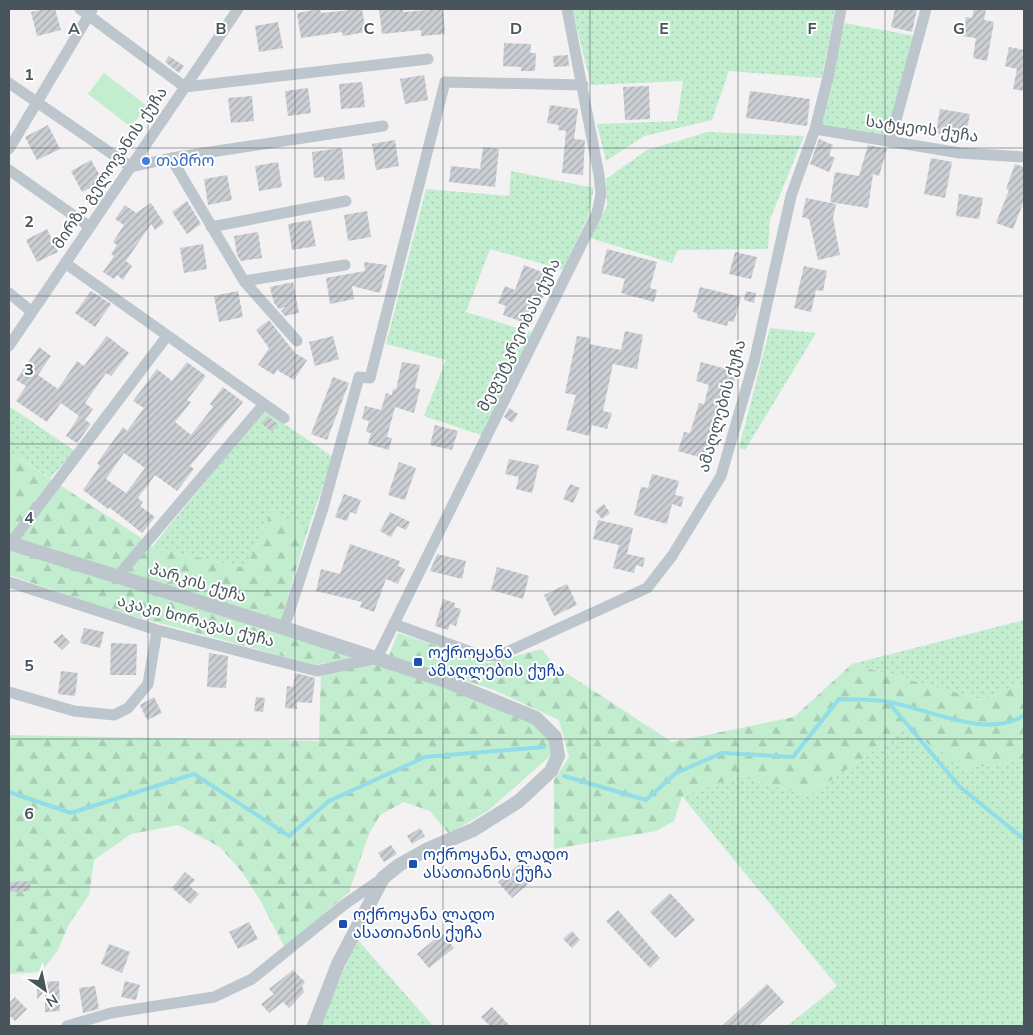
<svg xmlns="http://www.w3.org/2000/svg" width="1033" height="1035" viewBox="0 0 1033 1035" font-family="'Nunito Sans','Noto Sans Georgian',sans-serif">
  <defs>
    <pattern id="grass-dots" width="8" height="8" patternUnits="userSpaceOnUse" patternTransform="scale(1.25)"><rect width="8" height="8" fill="#c2edcf"/><path d="M2 2h.1M6 6h.1" fill="none" stroke="#a8cdb4" stroke-width="1.8" stroke-linecap="round"/></pattern>
    <pattern id="forest-firs" width="22" height="20" patternUnits="userSpaceOnUse" patternTransform="scale(1.25)"><rect width="22" height="20" fill="#c2edcf"/><path d="M5 1l3.5 6h-7zM16 11l3.5 6h-7z" fill="#a8cdb4"/></pattern>
    <pattern id="building-hatch" width="6" height="6" patternUnits="userSpaceOnUse" patternTransform="scale(1.25)"><rect width="6" height="6" fill="#cbced3"/><path d="M-1 1l2-2M0 6l6-6M5 7l2-2" fill="none" stroke="#a7aaae"/></pattern>
  </defs>
  <rect width="100%" height="100%" fill="#f3f1f1"/>
  <path fill="url(#grass-dots)" d="M572 9H835L822 78 729 71 712 120 644 136 606 161 597 124 677 121 683 81 591 85Z
    M844 23 916 36 888 138 820 126Z
    M708 132 804 136 770 219 768 249 678 250 672 263 590 238 607 206 606 179 647 150Z
    M511 171 594 188 588 216 564 270 490 249 466 312 533 333 484 436 424 416 446 360 386 344 426 189 509 196Z
    M770 328 816 333 745 450 739 448Z
    M9 406 75 451 50 478 9 452Z
    M264 410 333 457 308 529 272 512 246 568 152 547Z
    M1024 620V682L982 700 852 664Z
    M905 727 963 769 1024 760V1026H787L837 986 682 796 740 776 808 796 872 752Z
    M357 939 433 1026H320Z"/>
  <path fill="url(#forest-firs)" d="M9 452 143 539 152 547 246 568 272 511 308 529 281 620 9 538Z
    M9 548 364 656 315 665 111 610 9 575Z
    M398 633 489 663 542 649 554 665 672 742 794 717 852 664 982 700 1024 682V760L963 769 905 727 872 752 808 796 740 776 682 796 674 821 656 831 554 849V780L569 757 559 720 494 690 389 655Z
    M379 663 534 721 550 739 553 750 549 757 489 810 449 834 430 811 404 802 380 815 369 834 349 892 285 948 260 900 242 872 220 847 178 825 131 834 94 860 89 895 69 924 57 952 41 972 9 974V735L319 741 321 672Z"/>
  <path fill="#c2edcf" d="M104 73 147 106 131 127 88 94Z"/>
  <g fill="none" stroke-linecap="round" stroke-linejoin="round">
    <path stroke="#91dde8" stroke-width="4" d="M889 703 960 787 1024 839
      M564 776 646 800 676 773 722 753 793 757 839 699C855 700 873 699 889 702 929 709 989 740 1024 715
      M9 792 71 813 194 774 289 836 329 801 425 757 544 747"/>
  </g>
  <path fill="url(#building-hatch)" fill-rule="evenodd" d="M45 9H55L61 30 37 36 31 12Z
    M320 9 321 13 362 9 366 32 343 36 342 32 301 38 297 13Z
    M379 9H403V12L443 9 445 34 421 36V30L382 34Z
    M895 9H917L912 32 891 27Z
    M974 9H986L984 20 994 22 987 61 973 58 976 38 962 36 966 17 972 18Z
    M278 22 283 48 259 52 255 26Z
    M504 43 531 44 530 53H536L535 71H521V67L503 66Z
    M1009 47 1024 50V91L1013 89 1017 69 1005 66Z
    M568 55 569 66 554 67 553 56Z
    M169 56 184 66 179 73 165 62Z
    M424 75 428 100 405 104 400 79Z
    M362 82 365 107 341 109 339 84Z
    M649 86 650 119 625 120 623 87Z
    M308 88 311 113 288 116 285 91Z
    M750 91 810 99 807 126 746 118Z
    M252 96 254 121 231 123 228 98Z
    M550 105 578 109 574 139 585 140 583 175 562 173 566 131 558 130 559 125 547 123Z
    M940 109 970 114 965 139 936 133Z
    M48 125 60 149 37 160 25 137Z
    M819 139 833 145 829 155 835 158 829 172 810 164Z
    M395 140 399 166 376 170 372 144Z
    M868 145 887 149 879 176 873 174 868 208 830 202 835 172 859 176Z
    M483 147 499 149 495 187 449 182 451 166 480 169Z
    M342 148 345 179 324 181V177L314 178 312 152Z
    M931 158 952 162 945 198 924 194Z
    M91 160 103 181 82 192 71 171Z
    M278 162 282 187 259 191 255 166Z
    M1015 164 1024 167V201L1013 229 996 223 1009 190 1006 189Z
    M227 175 232 200 208 205 204 179Z
    M959 194 983 198 979 219 956 216Z
    M806 198 836 204 833 218 840 255 818 260 809 219 802 217Z
    M187 201 201 224 187 234 172 212Z
    M151 203 164 223 155 230 151 224 126 261 132 266 123 280 117 275 114 279 103 272 114 256 111 254 117 245 113 242 124 225 115 219 125 205 136 213Z
    M367 211 371 237 348 241 344 215Z
    M311 220 316 246 292 250 288 224Z
    M47 229 58 252 37 262 26 240Z
    M258 232 262 258 241 261 237 255 234 236Z
    M203 244 207 269 184 273 180 248Z
    M607 249 657 262 650 288 657 290 654 302 621 293 625 279 601 273Z
    M735 252 757 257 751 279 729 274Z
    M364 262 387 265 380 293 352 286 354 299 330 304 326 278 365 271Z
    M524 265 552 276 531 325 503 315 506 306 498 303 505 286 515 290Z
    M804 266 827 271 823 291 816 290 811 312 794 308Z
    M293 282 299 313 285 316 281 311 286 307 279 309 274 303 270 287Z
    M700 287 741 297 734 322 728 321 727 326 697 318 698 314 693 312Z
    M91 291 111 304 95 327 75 313Z
    M238 291 243 317 219 322 214 296Z
    M746 291 756 293 754 303 744 300Z
    M269 320 295 353 307 360 294 380 277 370 274 375 258 365 269 348 256 330Z
    M625 331 643 335 637 369 613 364 603 411 612 413 607 429 592 425 589 436 566 430 576 395 565 393 577 336 590 338 589 344 621 350Z
    M107 336 129 353 111 376 106 373 85 403 93 409 85 420 91 424 77 443 66 436 79 416 61 403 47 422 16 401 26 386 16 380 39 347 51 356 38 375 58 389 77 361 84 366Z
    M333 336 339 359 315 366 309 342Z
    M187 362 206 376 187 400 191 402 175 422 191 435 213 407 210 404 223 387 243 402 190 466 194 469 177 491 155 475 138 498 143 502 140 506 155 517 142 533 109 507 108 509 83 490 100 466 97 463 123 427 127 431 144 408 133 401 157 369 172 381ZM124 453 145 468 126 493 106 479Z
    M402 362 420 365 415 388 420 389 414 413 395 407 387 437 392 438 389 450 368 444 371 433 366 432 369 421 362 419 365 406 381 410 386 393 392 395 393 389 396 390Z
    M701 362 737 372 730 395H727L709 460 678 451 684 432 690 433 699 403 704 404 709 385 696 381Z
    M333 377 349 383 327 440 311 434Z
    M509 408 518 414 512 423 504 417Z
    M267 416 278 424 272 432 262 424Z
    M435 425 458 431 452 450 430 445Z
    M509 459 539 465 532 493 516 489 519 477 505 474Z
    M399 462 416 468 405 500 388 495Z
    M652 474 679 481 675 495 684 497 681 507 672 504 667 524 634 515 641 487 648 488Z
    M570 484 580 488 573 503 563 499Z
    M344 494 361 500 356 514 350 512 347 521 335 517Z
    M604 504 610 513 602 519 595 511Z
    M390 512 410 522 406 530 397 526 391 537 380 531Z
    M598 520 633 528 627 554 645 558 643 567 636 565 634 573 613 568 619 545 593 539Z
    M350 544 400 561 398 566 405 569 398 584 386 579 374 612 360 607 362 602 316 591 321 569 340 574Z
    M437 554 466 561 462 579 430 571Z
    M497 567 529 576 523 599 491 590Z
    M567 584 577 605 554 616 544 595Z
    M443 599 455 603 454 607 461 609 456 626 450 624 448 630 435 626Z
    M84 628 104 632 100 648 80 643Z
    M62 634 70 642 62 650 53 642Z
    M111 643 137 644 136 675H110Z
    M209 653 228 656 226 688 207 687Z
    M61 671 78 673 75 696 58 694Z
    M295 673 315 678 312 703 297 702V709L285 708 287 686 293 687Z
    M154 697 162 713 147 720 140 705Z
    M256 697 265 698 263 712 254 711Z
    M420 828 425 836 412 844 407 836Z
    M391 845 397 854 384 862 378 853Z
    M524 860 537 876 512 898 498 882Z
    M185 872 195 880 189 886 199 894 190 904 172 888Z
    M30 881V891L9 892V882Z
    M670 893 695 920 675 938 650 912Z
    M618 910 660 958 650 968 606 921Z
    M249 922 258 939 238 949 229 932Z
    M572 931 580 940 572 948 563 939Z
    M442 933 454 948 429 968 417 954Z
    M109 944 130 952 122 973 101 964Z
    M293 970 305 982 302 986 304 992 289 1008 283 1002 269 1013 261 1004 274 994 269 989Z
    M59 981 60 1011 45 1012V991L37 999V982Z
    M125 981 140 985 136 1000 121 997Z
    M767 984 784 1002 758 1026H722Z
    M95 986 99 1009 83 1013 79 988Z
    M15 997 27 1009 15 1021 9 1015V1003Z
    M492 1007 510 1026H490L481 1017Z"/>
  <g fill="none" stroke-linecap="round" stroke-linejoin="round">
    <path stroke="#bdc6cc" stroke-width="11" d="M80 9 185 87 428 59
      M9 83 131 167 171 158 383 126
      M815 129 960 153 1024 157
      M890 142 926 9
      M9 149 92 10
      M171 158 244 281 297 341
      M9 170 90 227
      M211 227 346 201
      M65 263 284 418
      M244 281 345 265
      M9 293 32 312
      M9 346 238 9
      M10 544 167 336
      M117 577 264 404
      M9 582 157 630 317 671 377 658 597 213 601 194 599 175 567 9
      M394 624 479 655 498 656 647 588 672 556 721 476 755 358 791 196 815 129 829 73 841 9
      M284 628 323 508 359 377 370 378 445 82 583 85
      M9 692 74 711 114 715 128 708 148 684 157 630
      M67 1026 111 1013 214 997 252 979 345 904 383 878"/>
    <path stroke="#bdc6cc" stroke-width="14" d="M9 543 284 628 446 681 536 718 555 737 558 756 551 771 519 801 473 830 426 850 399 865 383 878 338 964 314 1026"/>
  </g>
  <path fill="none" stroke="#49555d" stroke-width="1" stroke-opacity="0.55" d="M148 9V1026M295 9V1026M443 9V1026M590 9V1026M738 9V1026M885 9V1026M9 148H1024M9 296H1024M9 444H1024M9 591H1024M9 739H1024M9 887H1024"/>
  <circle fill="#3f7fe0" stroke="#fff" stroke-width="2" cx="146" cy="161" r="5"/>
  <g fill="#1a4fb4" stroke="#fff" stroke-width="2">
    <rect x="413" y="657" width="10" height="10" rx="2.5"/>
    <rect x="408" y="859" width="10" height="10" rx="2.5"/>
    <rect x="338" y="919" width="10" height="10" rx="2.5"/>
  </g>
  <g text-anchor="middle" dominant-baseline="central" stroke-width="4" stroke-linejoin="round" paint-order="stroke">
    <g font-size="16" fill="#49555d" stroke="#fff">
      <text transform="translate(922 129) rotate(8)">სატყეოს ქუჩა</text>
      <text transform="translate(110 168) rotate(-56)">მირზა გელოვანის ქუჩა</text>
      <text transform="translate(519 335) rotate(-64)">მეფუტკრეობას ქუჩა</text>
      <text transform="translate(722 406) rotate(-74)">ამაღლების ქუჩა</text>
      <text transform="translate(198 583) rotate(17)">პარკის ქუჩა</text>
      <text transform="translate(196 621) rotate(15)">აკაკი ხორავას ქუჩა</text>
    </g>
    <g font-size="16" fill="#366cbe" stroke="#fff" text-anchor="start">
      <text x="156" y="161">თამრო</text>
    </g>
    <g font-size="16" fill="#164399" stroke="#fff" text-anchor="start">
      <text x="428" y="653">ოქროყანა<tspan x="428" dy="18">ამაღლების ქუჩა</tspan></text>
      <text x="423" y="855">ოქროყანა, ლადო<tspan x="423" dy="18">ასათიანის ქუჩა</tspan></text>
      <text x="353" y="915">ოქროყანა ლადო<tspan x="353" dy="18">ასათიანის ქუჩა</tspan></text>
    </g>
  </g>
  <g font-size="16" text-anchor="middle" font-weight="bold" fill="#49555d" stroke="#fff" stroke-width="4" stroke-linejoin="round" paint-order="stroke">
    <text x="74" y="34">A</text>
    <text x="221" y="34">B</text>
    <text x="369" y="34">C</text>
    <text x="516" y="34">D</text>
    <text x="664" y="34">E</text>
    <text x="812" y="34">F</text>
    <text x="959" y="34">G</text>
    <text x="29" y="80">1</text>
    <text x="29" y="227">2</text>
    <text x="29" y="375">3</text>
    <text x="29" y="523">4</text>
    <text x="29" y="671">5</text>
    <text x="29" y="819">6</text>
  </g>
  <rect width="1033" height="1035" fill="none" stroke="#49555d" stroke-width="20"/>
  <g transform="translate(45 990) rotate(147)" stroke="#ffffff" stroke-width="4" paint-order="stroke">
  <path d="M0-4L9 19L0 12L-9 19Z" fill="#49555d"/>
  <text y="-8" font-size="14" font-weight="bold" text-anchor="middle" fill="#49555d">N</text>
  </g>
</svg>
